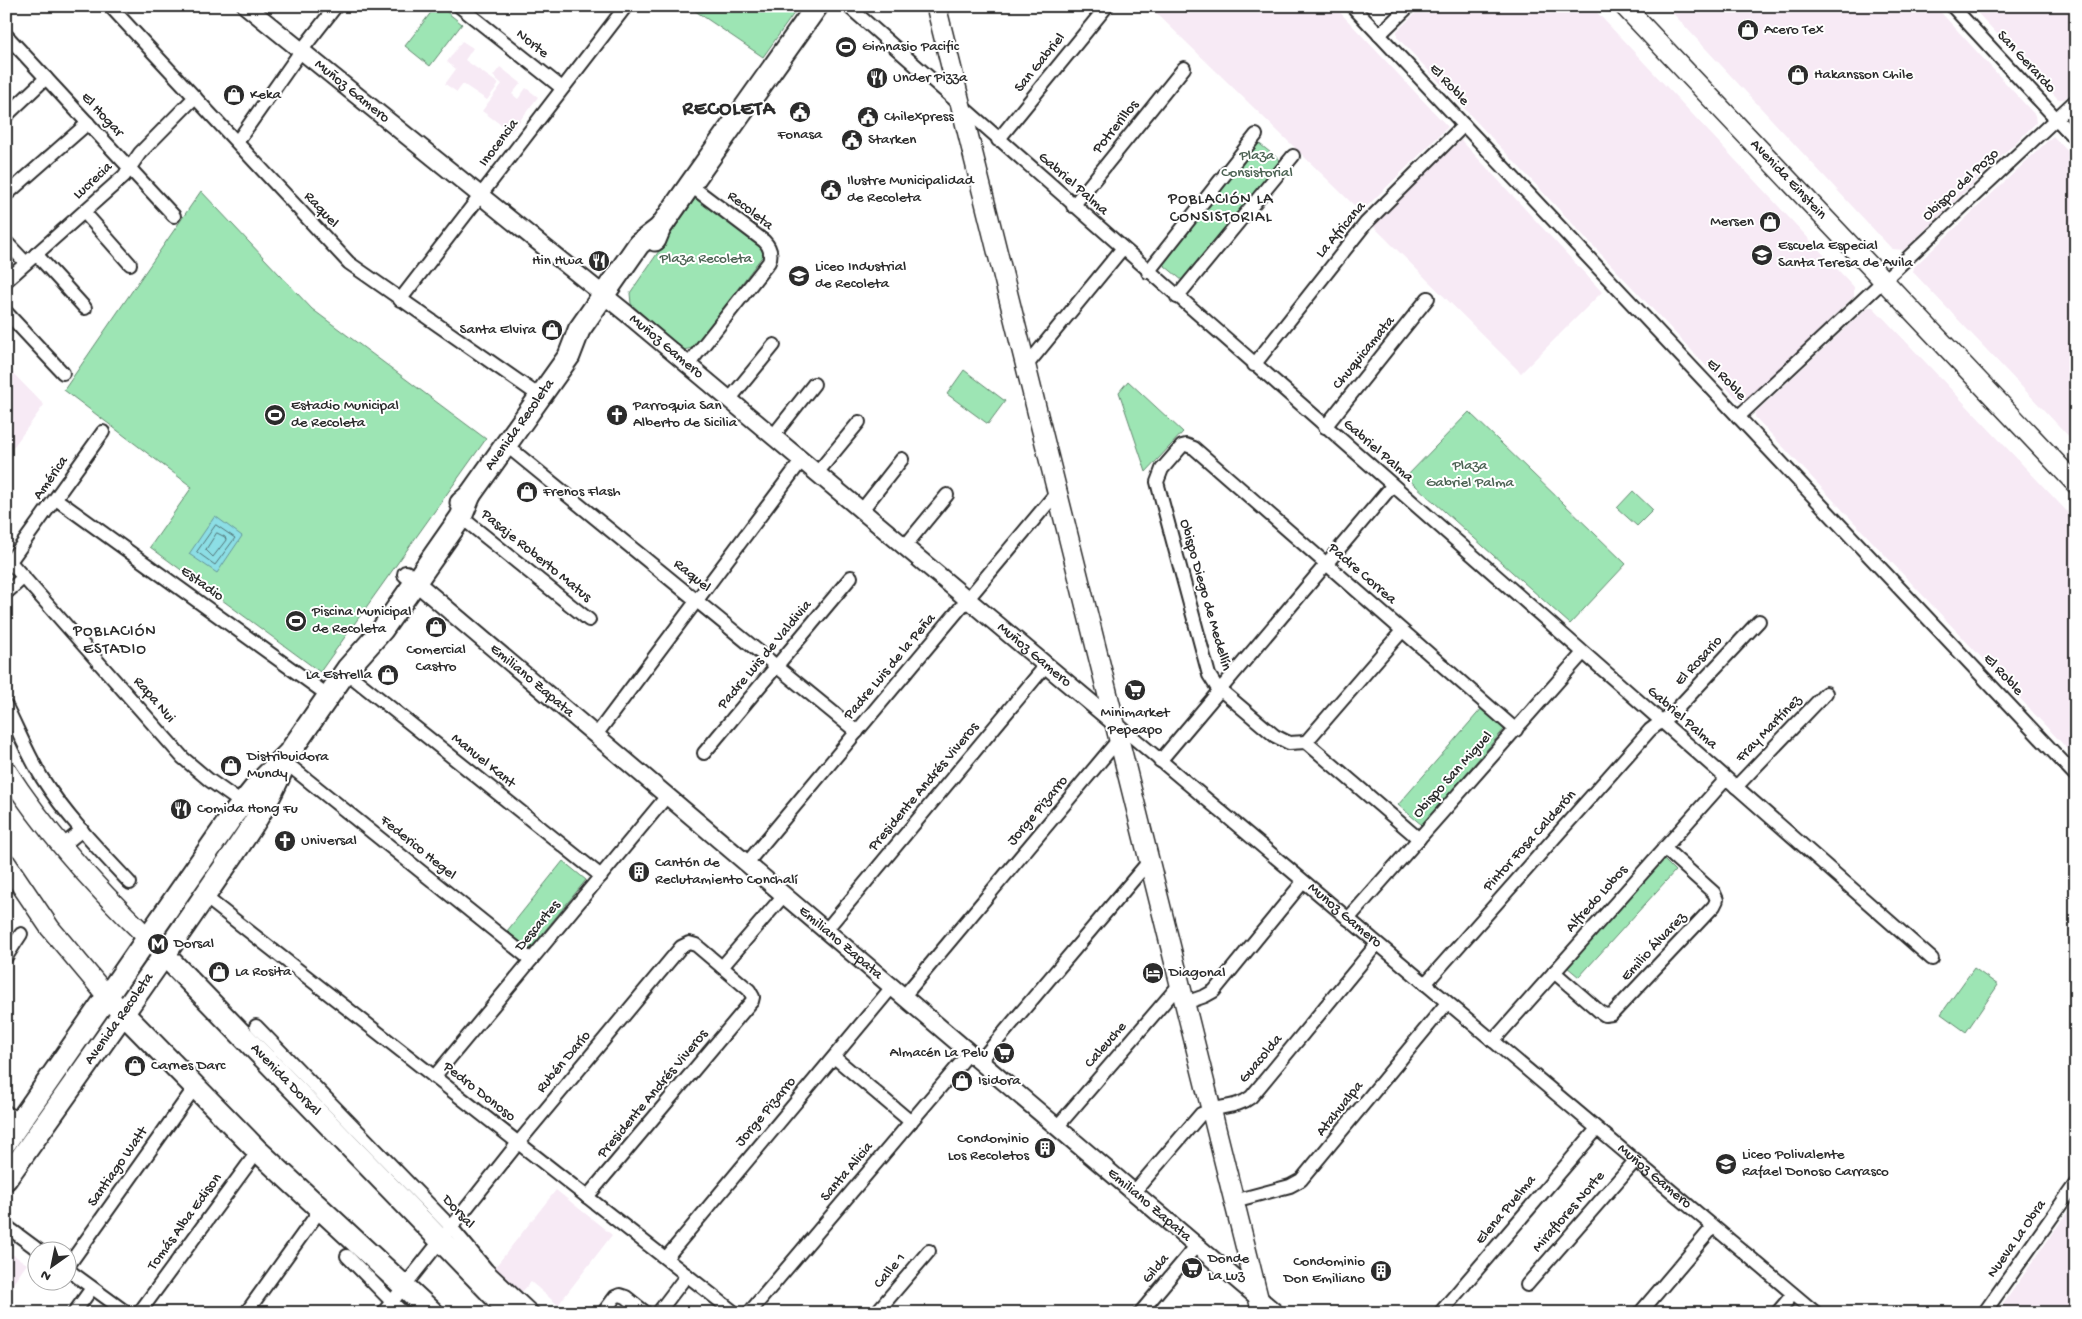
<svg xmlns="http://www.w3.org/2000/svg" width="2082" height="1319" viewBox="0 0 2082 1319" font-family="'Gochi Hand',sans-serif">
  <rect width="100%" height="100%" fill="#fff"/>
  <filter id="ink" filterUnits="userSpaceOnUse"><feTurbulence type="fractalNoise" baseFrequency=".02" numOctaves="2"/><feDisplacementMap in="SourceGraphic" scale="10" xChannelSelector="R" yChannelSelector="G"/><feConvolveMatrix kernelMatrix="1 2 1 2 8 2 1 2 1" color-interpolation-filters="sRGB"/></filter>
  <g filter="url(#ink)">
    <path fill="#f7eaf5" d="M1149 6H1334L1448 127 1361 212Z
      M1423 6H1591L1854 287V296L1746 401 1740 402 1397 37V31Z
      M1666 6H1935L2035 115 2036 123 1904 250 1892 249Z
      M1971 6H2076V88L2064 99H2058Z
      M462 41 473 48 465 60 499 84 487 100 463 84 457 92 445 84 456 69 447 62Z
      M500 67 521 83 512 94 518 99 526 88 538 97 511 132 482 111 502 84 493 76Z
      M2053 136 2076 160V444L1913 272 1914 267Z
      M1461 140 1602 292 1521 373 1373 226Z
      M1868 307H1873L2076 521V758L1755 417V413Z
      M6 366 44 405 6 457Z
      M556 1190 612 1235 558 1305 531 1282 520 1294 492 1271Z
      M2076 1200V1313H1997Z
      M6 1250 27 1264 6 1293Z"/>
    <path fill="#9de5b4" stroke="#648870" d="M436 6H439L462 24 430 66 405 46Z
      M688 6H794L797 9 763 57Z
      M1256 141 1281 161 1183 281 1159 261Z
      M201 191 312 309 486 439 320 672 150 547 192 487 64 390Z
      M697 196 762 246 764 254 693 348 683 350 631 304 630 293Z
      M964 370 1005 401 988 424 947 394Z
      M1128 381 1183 432 1146 472 1119 392Z
      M1469 412 1626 564 1570 624 1406 477Z
      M1633 491 1653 510 1637 526 1617 508Z
      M1483 707 1506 727 1422 825 1398 805Z
      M1663 859 1675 871 1579 977 1567 967Z
      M563 861 586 880 530 949 507 931Z
      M1974 968 1998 985 1966 1032 1941 1014Z"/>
    <path fill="#8cdee5" stroke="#65969b" d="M215 516 242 536 217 573 189 554Z"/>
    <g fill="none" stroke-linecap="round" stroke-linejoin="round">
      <path stroke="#527375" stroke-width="1" d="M216 525 235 538 215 565 197 552Z
        M217 533 225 537 226 540 213 557 206 550Z"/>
      <g stroke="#2b2b2b" stroke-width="16">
        <g id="minor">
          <path d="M110 6 349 263 541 397"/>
          <path d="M459 6 562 88"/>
          <path d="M848 6 1932 959"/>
          <path d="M1352 6 2076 776"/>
          <path d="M1952 6 2076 140"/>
          <path d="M6 35 174 216"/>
          <path d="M1379 35 1409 6"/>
          <path d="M6 116 46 78"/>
          <path d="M998 140 1107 6"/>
          <path d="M237 142 301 51 336 6"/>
          <path d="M6 195 88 123"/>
          <path d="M1073 206 1184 68"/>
          <path d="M84 212 130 264"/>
          <path d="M6 242 26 263"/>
          <path d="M36 254 85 308"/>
          <path d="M1148 272 1256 135"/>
          <path d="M6 281 124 176 140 153 195 97"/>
          <path d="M1177 297 1293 156"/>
          <path d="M400 300 626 6"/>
          <path d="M6 312 63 373"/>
          <path d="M688 365 769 262C772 254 770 247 764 241L690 185"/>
          <path d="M1027 365 1122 249"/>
          <path d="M1254 365 1366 223 1464 125"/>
          <path d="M729 400 774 345"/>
          <path d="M1738 417 2076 100"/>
          <path d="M1325 427 1428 298"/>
          <path d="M773 436 814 384"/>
          <path d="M506 445 857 732"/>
          <path d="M817 473 859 422"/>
          <path d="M56 499 329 696"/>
          <path d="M862 510 902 459"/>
          <path d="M461 517 589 620"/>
          <path d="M905 546 947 495"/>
          <path d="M11 563 183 758 209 780 243 804"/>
          <path d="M6 567 103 432"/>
          <path d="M6 593 24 577"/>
          <path d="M346 672 601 876"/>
          <path d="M6 706C18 730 28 755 42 778 66 816 99 850 130 883"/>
          <path id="s1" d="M1116 723 1816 1313"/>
          <path d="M596 735 802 460"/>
          <path d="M1306 742 1289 743 1275 736 1216 686 1209 675 1157 482 1162 469 1182 446 1186 445 1194 448 1516 730"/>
          <path d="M1306 742 1419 839"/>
          <path d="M1306 742 1402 631"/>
          <path d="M704 753 851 577"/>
          <path d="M1160 761 1392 486"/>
          <path d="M285 762 531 960"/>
          <path d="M1736 787 1826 693"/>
          <path d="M61 847 82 830"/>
          <path d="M747 863 1058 491"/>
          <path d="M204 896 735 1313"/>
          <path d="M1348 919 1583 653"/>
          <path d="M826 930 1047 664"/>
          <path d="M6 957 21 934"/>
          <path d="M722 967 784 895"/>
          <path d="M1554 972 1599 1011 1605 1015 1612 1014 1714 906 1717 900 1714 893 1664 848"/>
          <path d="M1425 984 1650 730 1674 712 1759 621"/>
          <path d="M904 996 1119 739"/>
          <path d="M1185 1003 1205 996 1214 991 1303 882"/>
          <path d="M256 1026 451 1227 487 1270 533 1313"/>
          <path d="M1493 1041 1726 779"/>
          <path d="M834 1057 911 1122"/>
          <path d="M980 1061 1150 860"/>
          <path d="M434 1077 667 796"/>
          <path d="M6 1112 20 1122"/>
          <path d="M1057 1127 1180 984"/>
          <path d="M1134 1192 1201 1114C1217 1105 1236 1109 1251 1097L1377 944"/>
          <path d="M1234 1201 1290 1186 1301 1180 1447 1003"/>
          <path d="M6 1226 41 1252"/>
          <path d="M347 1256 403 1313"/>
          <path d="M666 1258 892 987"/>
          <path d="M68 1266 195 1087"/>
          <path d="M68 1270 127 1313"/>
          <path d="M1527 1285 1635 1161"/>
          <path d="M74 1313 92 1288"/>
          <path d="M139 1313 258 1151"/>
          <path d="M246 1313 320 1210"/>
          <path d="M383 1313 518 1143 681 947 689 943 696 945 749 990 753 997 752 1001 587 1197"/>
          <path d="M603 1313 615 1297 620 1295 626 1297 646 1313"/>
          <path d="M658 1313 687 1275"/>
          <path d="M749 1313 970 1052"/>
          <path d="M876 1313 929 1251"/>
          <path d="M1140 1313 1197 1245"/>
          <path d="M1440 1313 1597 1129"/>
          <path d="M1640 1313 1713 1227"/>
          <path d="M1777 1313 1793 1294"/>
          <path d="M1984 1313 2076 1183"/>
        </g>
      </g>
      <g stroke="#2b2b2b" stroke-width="20">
        <g id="tertiary">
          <path id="s2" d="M246 6 626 313 1115 723"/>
          <path id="s3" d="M406 574 1276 1313"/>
        </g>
      </g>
      <g stroke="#2b2b2b" stroke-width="22">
        <g id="secondary">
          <path d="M936 6 1262 1313"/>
          <path id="s4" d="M1624 6 2076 484"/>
          <path d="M6 770C46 832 94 886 147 937"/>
          <path d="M6 863 50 928 107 996"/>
        </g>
      </g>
      <g stroke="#2b2b2b" stroke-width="25">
        <g id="primary">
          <path d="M655 240 660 228 690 185 817 6"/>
          <path id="s5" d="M461 503 470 495 569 356 579 330 639 244 660 228"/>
          <path id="s6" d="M147 937 511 1313"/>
          <path d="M114 1004 258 1151 433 1313"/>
          <path d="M6 1142 233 815 259 783 289 753 348 668 382 630 461 517 470 495"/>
          <path id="s7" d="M6 1179C72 1086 138 994 202 900 231 856 265 814 284 765"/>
        </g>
      </g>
      <use href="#minor" stroke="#fff" stroke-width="12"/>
      <use href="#tertiary" stroke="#fff" stroke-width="16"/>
      <use href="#secondary" stroke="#fff" stroke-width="19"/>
      <use href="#primary" stroke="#fff" stroke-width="21"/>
    </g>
  </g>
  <defs>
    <g id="shop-disc" transform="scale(1.125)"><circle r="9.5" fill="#2b2b2b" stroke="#fff"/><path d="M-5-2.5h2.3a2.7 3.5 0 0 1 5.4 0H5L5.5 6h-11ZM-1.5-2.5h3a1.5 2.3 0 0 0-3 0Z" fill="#fff"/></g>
    <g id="stadium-disc" transform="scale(1.125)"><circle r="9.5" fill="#2b2b2b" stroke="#fff"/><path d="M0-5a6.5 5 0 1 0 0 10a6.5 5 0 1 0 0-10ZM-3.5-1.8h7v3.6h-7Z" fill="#fff"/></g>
    <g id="restaurant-disc" transform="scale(1.125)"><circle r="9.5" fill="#2b2b2b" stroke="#fff"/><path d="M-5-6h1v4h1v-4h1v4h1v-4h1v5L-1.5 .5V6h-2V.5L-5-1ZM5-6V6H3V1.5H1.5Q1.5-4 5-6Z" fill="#fff"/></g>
    <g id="civic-disc" transform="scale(1.125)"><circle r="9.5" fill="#2b2b2b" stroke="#fff"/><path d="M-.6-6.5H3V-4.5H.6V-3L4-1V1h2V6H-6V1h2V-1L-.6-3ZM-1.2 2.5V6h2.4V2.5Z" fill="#fff"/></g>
    <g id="school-disc" transform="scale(1.125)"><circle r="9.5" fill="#2b2b2b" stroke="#fff"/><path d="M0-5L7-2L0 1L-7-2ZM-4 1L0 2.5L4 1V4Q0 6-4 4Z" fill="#fff"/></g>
    <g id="church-disc" transform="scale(1.125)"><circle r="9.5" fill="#2b2b2b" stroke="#fff"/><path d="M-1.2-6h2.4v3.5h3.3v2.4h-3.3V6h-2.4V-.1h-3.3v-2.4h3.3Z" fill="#fff"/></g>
    <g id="supermarket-disc" transform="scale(1.125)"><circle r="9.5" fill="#2b2b2b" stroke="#fff"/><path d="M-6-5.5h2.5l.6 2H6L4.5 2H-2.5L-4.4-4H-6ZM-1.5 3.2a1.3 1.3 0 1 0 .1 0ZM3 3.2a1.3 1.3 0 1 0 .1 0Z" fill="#fff"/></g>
    <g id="building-disc" transform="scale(1.125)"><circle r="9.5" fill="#2b2b2b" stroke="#fff"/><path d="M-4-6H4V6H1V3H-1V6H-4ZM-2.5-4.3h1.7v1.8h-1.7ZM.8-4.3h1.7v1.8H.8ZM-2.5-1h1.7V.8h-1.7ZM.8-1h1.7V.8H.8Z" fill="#fff"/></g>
    <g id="metro-disc" transform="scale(1.125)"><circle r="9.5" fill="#2b2b2b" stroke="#fff"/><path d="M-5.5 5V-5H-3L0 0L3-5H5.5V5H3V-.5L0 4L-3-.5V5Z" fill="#fff"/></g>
    <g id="hotel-disc" transform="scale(1.125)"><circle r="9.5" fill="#2b2b2b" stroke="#fff"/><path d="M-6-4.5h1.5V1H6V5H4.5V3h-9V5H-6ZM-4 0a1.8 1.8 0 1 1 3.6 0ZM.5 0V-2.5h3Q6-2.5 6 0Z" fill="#fff"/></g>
  </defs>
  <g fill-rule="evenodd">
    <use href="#shop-disc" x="1748" y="30"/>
    <use href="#stadium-disc" x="846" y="47"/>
    <use href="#shop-disc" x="1798" y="75"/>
    <use href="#restaurant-disc" x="877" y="78"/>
    <use href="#shop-disc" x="234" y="95"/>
    <use href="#civic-disc" x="800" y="112"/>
    <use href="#civic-disc" x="868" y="117"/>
    <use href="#civic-disc" x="852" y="140"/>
    <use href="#civic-disc" x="831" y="190"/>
    <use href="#shop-disc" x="1770" y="222"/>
    <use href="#school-disc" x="1762" y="255"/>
    <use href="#restaurant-disc" x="599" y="261"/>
    <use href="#school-disc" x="799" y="276"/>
    <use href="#shop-disc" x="552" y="330"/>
    <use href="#stadium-disc" x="275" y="415"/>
    <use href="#church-disc" x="617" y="415"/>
    <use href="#shop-disc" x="527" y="492"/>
    <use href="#stadium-disc" x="296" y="621"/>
    <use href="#shop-disc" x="436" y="627"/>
    <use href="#shop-disc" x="388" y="675"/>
    <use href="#supermarket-disc" x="1135" y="690"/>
    <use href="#shop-disc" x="231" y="766"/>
    <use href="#restaurant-disc" x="181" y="809"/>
    <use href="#church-disc" x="285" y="841"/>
    <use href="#building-disc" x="639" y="872"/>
    <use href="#metro-disc" x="158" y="944"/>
    <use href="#shop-disc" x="219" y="972"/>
    <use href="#hotel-disc" x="1153" y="973"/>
    <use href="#supermarket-disc" x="1004" y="1053"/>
    <use href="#shop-disc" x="135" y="1066"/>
    <use href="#shop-disc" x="962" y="1081"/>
    <use href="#building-disc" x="1045" y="1148"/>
    <use href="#school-disc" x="1726" y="1164"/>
    <use href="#supermarket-disc" x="1192" y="1268"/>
    <use href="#building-disc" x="1381" y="1271"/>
  </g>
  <g text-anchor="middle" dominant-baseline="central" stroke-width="4" stroke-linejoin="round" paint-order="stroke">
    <g font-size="15" fill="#2b2b2b" stroke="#fff" text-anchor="start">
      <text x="1764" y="30">Acero Tex</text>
      <text x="862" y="47">Gimnasio Pacific</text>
      <text x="1814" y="75">Hakansson Chile</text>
      <text x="893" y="78">Under Pizza</text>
      <text x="250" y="95">Keka</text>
      <text x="884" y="117">Chilexpress</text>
      <text x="800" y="135" text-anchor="middle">Fonasa</text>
      <text x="868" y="140">Starken</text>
      <text x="847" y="181">Ilustre Municipalidad<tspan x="847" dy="17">de Recoleta</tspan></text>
      <text x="1754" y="222" text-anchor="end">Mersen</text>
      <text x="1778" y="246">Escuela Especial<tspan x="1778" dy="17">Santa Teresa de Avila</tspan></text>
      <text x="583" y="261" text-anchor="end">Hin Hwa</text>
      <text x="815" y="267">Liceo Industrial<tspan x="815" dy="17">de Recoleta</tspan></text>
      <text x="536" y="330" text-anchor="end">Santa Elvira</text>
      <text x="291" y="406">Estadio Municipal<tspan x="291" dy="17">de Recoleta</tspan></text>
      <text x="633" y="406">Parroquia San<tspan x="633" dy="17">Alberto de Sicilia</tspan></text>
      <text x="543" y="492">Frenos Flash</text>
      <text x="312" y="612">Piscina Municipal<tspan x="312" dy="17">de Recoleta</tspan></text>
      <text x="436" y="650" text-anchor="middle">Comercial<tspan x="436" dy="17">Castro</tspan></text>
      <text x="372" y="675" text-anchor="end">La Estrella</text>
      <text x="1135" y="713" text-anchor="middle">Minimarket<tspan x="1135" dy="17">Pepeapo</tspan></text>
      <text x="247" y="757">Distribuidora<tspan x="247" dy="17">Mundy</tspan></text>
      <text x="197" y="809">Comida Hong Fu</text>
      <text x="301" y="841">Universal</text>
      <text x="655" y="863">Cantón de<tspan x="655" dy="17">Reclutamiento Conchalí</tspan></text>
      <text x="174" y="944">Dorsal</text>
      <text x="235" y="972">La Rosita</text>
      <text x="1169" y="973">Diagonal</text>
      <text x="988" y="1053" text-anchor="end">Almacén La Pelu</text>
      <text x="151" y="1066">Carnes Darc</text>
      <text x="978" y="1081">Isidora</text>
      <text x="1029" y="1139" text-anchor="end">Condominio<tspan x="1029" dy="17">Los Recoletos</tspan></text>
      <text x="1742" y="1155">Liceo Polivalente<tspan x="1742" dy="17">Rafael Donoso Carrasco</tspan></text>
      <text x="1208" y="1259">Donde<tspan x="1208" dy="17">La Luz</tspan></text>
      <text x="1365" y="1262" text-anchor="end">Condominio<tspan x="1365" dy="17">Don Emiliano</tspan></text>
    </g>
    <g font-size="15" fill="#2b2b2b" stroke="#fff">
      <text transform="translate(532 44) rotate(39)">Norte</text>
      <text transform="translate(2026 62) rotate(47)">San Gerardo</text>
      <text transform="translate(1040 63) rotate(-51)">San Gabriel</text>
      <text transform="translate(1449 85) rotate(47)">El Roble</text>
      <text stroke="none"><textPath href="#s2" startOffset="136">Muñoz Gamero</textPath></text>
      <text transform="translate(102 115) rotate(47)">El Hogar</text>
      <text transform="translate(1116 127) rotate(-51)">Potrerillos</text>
      <text transform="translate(499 143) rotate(-53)">Inocencia</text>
      <text stroke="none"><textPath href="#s4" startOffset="239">Avenida Einstein</textPath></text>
      <text transform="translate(93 181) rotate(-43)">Lucrecia</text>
      <text transform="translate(1073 184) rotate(41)">Gabriel Palma</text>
      <text transform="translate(1961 185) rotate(-43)">Obispo del Pozo</text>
      <text transform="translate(321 210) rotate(47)">Raquel</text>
      <text transform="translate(750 211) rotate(38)">Recoleta</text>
      <text transform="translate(1341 230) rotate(-50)">La Africana</text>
      <text stroke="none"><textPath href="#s2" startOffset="541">Muñoz Gamero</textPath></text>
      <text transform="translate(1364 353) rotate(-51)">Chuquicamata</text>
      <text transform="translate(1726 380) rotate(47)">El Roble</text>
      <text stroke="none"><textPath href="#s5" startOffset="98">Avenida Recoleta</textPath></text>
      <text transform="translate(1378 451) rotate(41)">Gabriel Palma</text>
      <text transform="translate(51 478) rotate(-55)">América</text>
      <text transform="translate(536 556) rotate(39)">Pasaje Roberto Matus</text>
      <text transform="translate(1362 574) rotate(41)">Padre Correa</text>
      <text transform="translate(692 576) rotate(39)">Raquel</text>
      <text transform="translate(202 584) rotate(36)">Estadio</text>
      <text transform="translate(1205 595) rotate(74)">Obispo Diego de Medellín</text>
      <text stroke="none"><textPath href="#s2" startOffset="1021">Muñoz Gamero</textPath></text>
      <text transform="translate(765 655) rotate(-50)">Padre Luis de Valdivia</text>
      <text transform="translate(1699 661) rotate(-47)">El Rosario</text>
      <text transform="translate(890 667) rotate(-50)">Padre Luis de la Peña</text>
      <text transform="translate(2003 675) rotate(47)">El Roble</text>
      <text stroke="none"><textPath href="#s3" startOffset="165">Emiliano Zapata</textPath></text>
      <text transform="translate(154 700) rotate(49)">Rapa Nui</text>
      <text transform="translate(1682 718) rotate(41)">Gabriel Palma</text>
      <text transform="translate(1769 729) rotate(-46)">Fray Martínez</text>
      <text transform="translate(483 761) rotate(39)">Manuel Kant</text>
      <text transform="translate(1453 775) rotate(-48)">Obispo San Miguel</text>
      <text transform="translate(924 787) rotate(-50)">Presidente Andrés Viveros</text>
      <text transform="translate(1038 811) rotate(-50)">Jorge Pizarro</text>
      <text transform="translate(1530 841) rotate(-48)">Pintor Fosa Calderón</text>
      <text transform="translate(418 848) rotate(39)">Federico Hegel</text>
      <text transform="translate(1597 899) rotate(-48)">Alfredo Lobos</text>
      <text stroke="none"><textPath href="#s1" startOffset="299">Muñoz Gamero</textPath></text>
      <text transform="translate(538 926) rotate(-50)">Descartes</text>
      <text stroke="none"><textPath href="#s3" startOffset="570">Emiliano Zapata</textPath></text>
      <text transform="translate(1654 947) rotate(-47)">Emilio Álvarez</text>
      <text stroke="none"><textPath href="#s7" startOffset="196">Avenida Recoleta</textPath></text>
      <text transform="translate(1106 1045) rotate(-49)">Caleuche</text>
      <text transform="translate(1261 1059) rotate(-50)">Guacolda</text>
      <text transform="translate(564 1062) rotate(-50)">Rubén Darío</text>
      <text stroke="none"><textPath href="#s6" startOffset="199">Avenida Dorsal</textPath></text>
      <text transform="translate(479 1092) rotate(38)">Pedro Donoso</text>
      <text transform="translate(653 1094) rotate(-50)">Presidente Andrés Viveros</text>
      <text transform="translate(1340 1109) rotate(-51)">Atahualpa</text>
      <text transform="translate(766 1112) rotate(-50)">Jorge Pizarro</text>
      <text transform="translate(118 1167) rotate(-55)">Santiago Watt</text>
      <text transform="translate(847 1172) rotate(-50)">Santa Alicia</text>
      <text stroke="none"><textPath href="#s1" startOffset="704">Muñoz Gamero</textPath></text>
      <text stroke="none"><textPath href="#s3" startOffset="975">Emiliano Zapata</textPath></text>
      <text transform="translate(1506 1210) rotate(-50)">Elena Puelma</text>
      <text transform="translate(458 1212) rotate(47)">Dorsal</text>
      <text transform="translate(1569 1212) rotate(-49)">Miraflores Norte</text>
      <text transform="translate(185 1222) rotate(-54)">Tomás Alba Edison</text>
      <text transform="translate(2017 1239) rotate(-55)">Nueva La Obra</text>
      <text transform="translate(1156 1269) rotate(-50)">Gilda</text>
      <text transform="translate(890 1271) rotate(-50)">Calle 1</text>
    </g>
    <g font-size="15" fill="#4d6354" stroke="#fff">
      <text x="1257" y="156">Plaza<tspan x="1257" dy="17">Consistorial</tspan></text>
      <text x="706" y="259">Plaza Recoleta</text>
      <text x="1470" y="466">Plaza<tspan x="1470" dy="17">Gabriel Palma</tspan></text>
    </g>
    <g font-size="16" letter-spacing="1" fill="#2b2b2b" stroke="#fff">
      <text x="1221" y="200">POBLACIÓN LA<tspan x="1221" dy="18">CONSISTORIAL</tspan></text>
      <text x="115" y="632">POBLACIÓN<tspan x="115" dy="18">ESTADIO</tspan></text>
    </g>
    <g font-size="20" font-weight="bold" letter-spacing="1" fill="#2b2b2b" stroke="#fff">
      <text x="729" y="110">RECOLETA</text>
    </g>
  </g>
  <rect width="2082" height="1319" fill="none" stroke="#fff" stroke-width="25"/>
  <rect x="12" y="12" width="2057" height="1294" fill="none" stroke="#2b2b2b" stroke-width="2" filter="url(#ink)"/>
  <g transform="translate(52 1266) rotate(213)"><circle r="24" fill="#ffffff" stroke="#aaaaaa"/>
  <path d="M0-4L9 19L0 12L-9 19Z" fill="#2b2b2b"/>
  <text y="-8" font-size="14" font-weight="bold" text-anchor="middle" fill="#2b2b2b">N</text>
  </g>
</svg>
